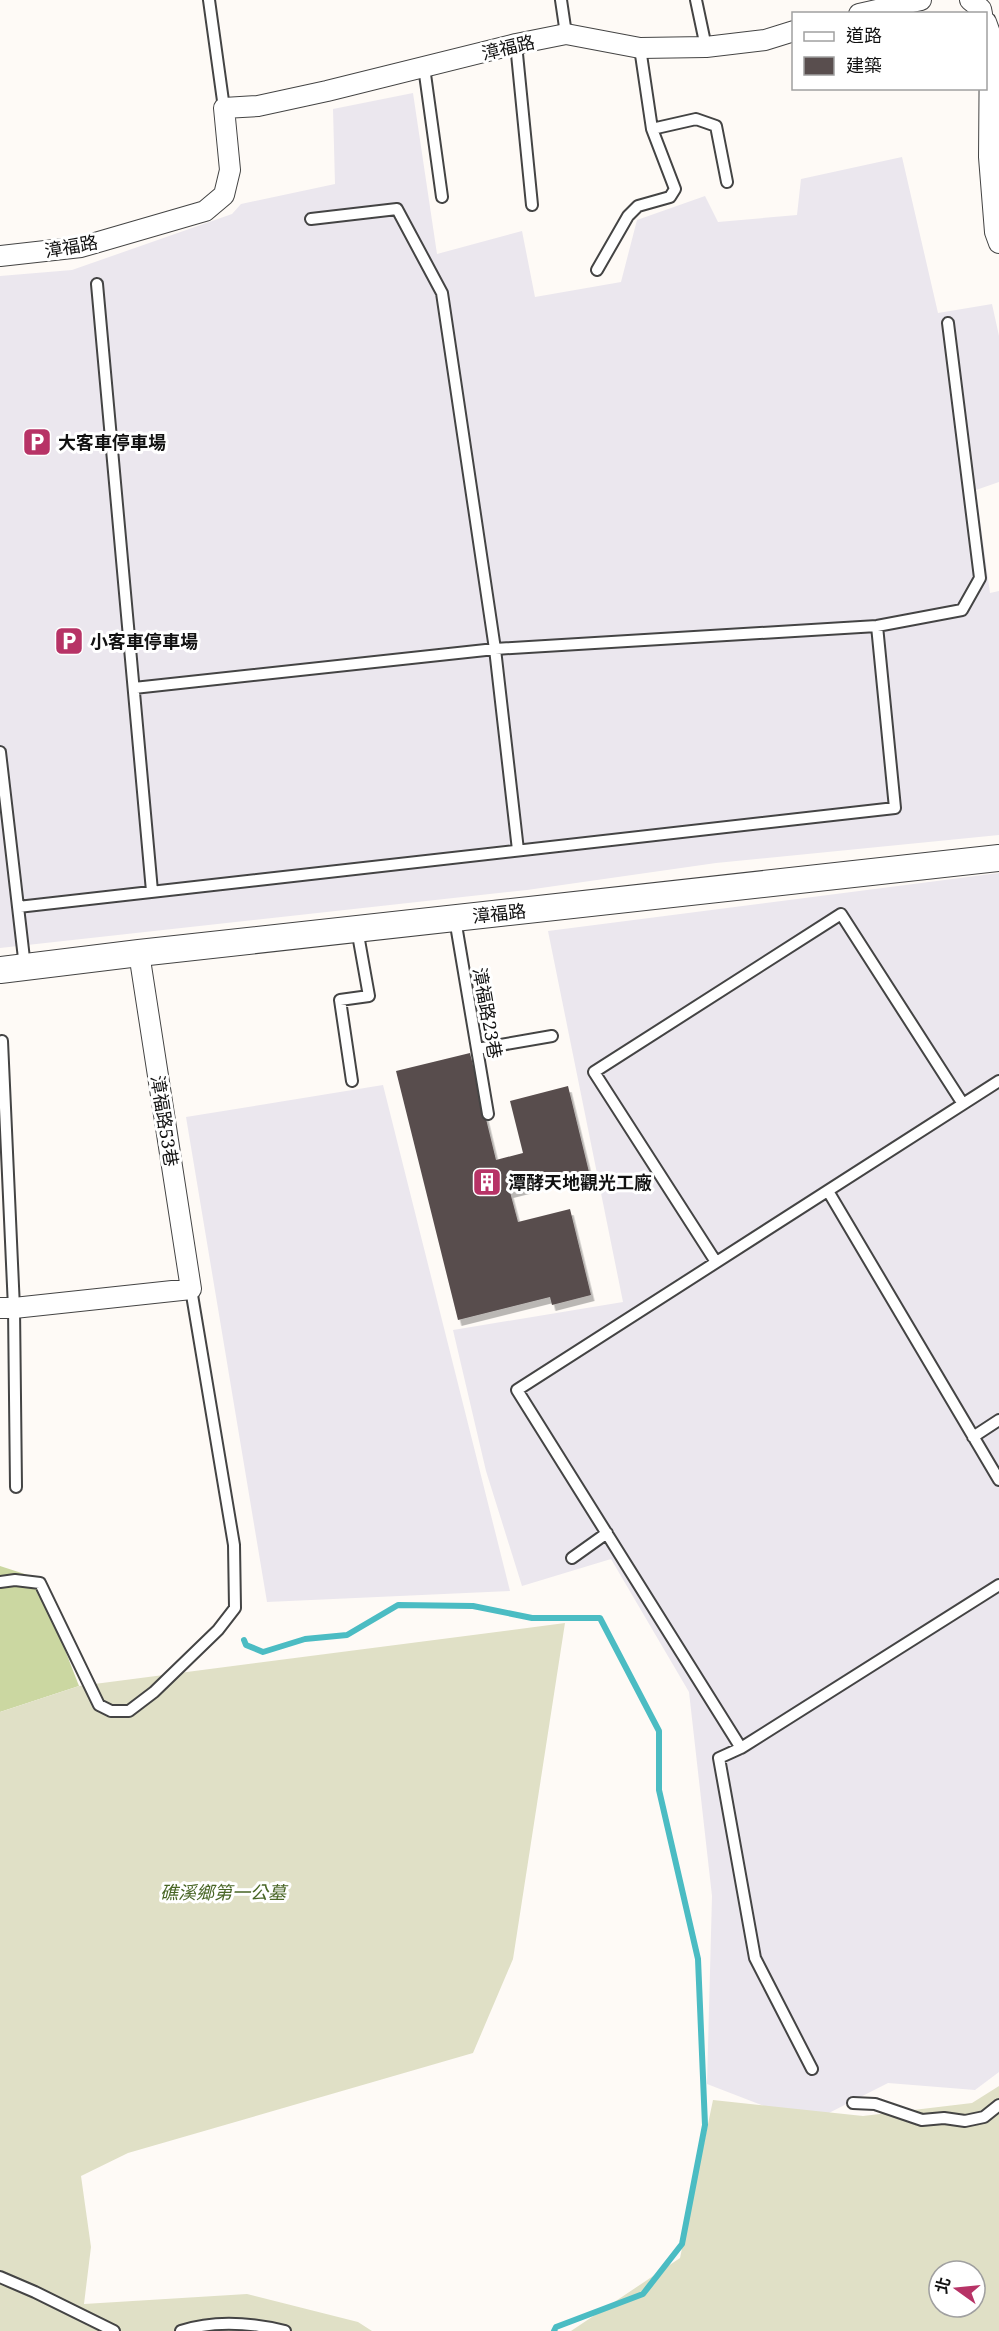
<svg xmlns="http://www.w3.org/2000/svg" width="999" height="2331" viewBox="0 0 999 2331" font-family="'Noto Serif','Noto Sans TC',serif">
  <defs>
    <filter id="shadow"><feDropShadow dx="3.5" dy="6" stdDeviation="0" flood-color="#0004"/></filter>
  </defs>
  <rect width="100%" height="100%" fill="#fefaf6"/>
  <path fill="#ebe7ee" d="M413 93 437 254 522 231 535 297 621 282 637 220 705 196 718 222 797 215 801 179 902 157 938 313 992 304 999 336V482L976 490 990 593 999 591V835L716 863 527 890 0 948V276L72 270 232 214 241 204 335 184 333 109Z
    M999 873V2072L975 2090 888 2083 817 2119 774 2110 707 2084 712 1896 689 1692 611 1559 522 1586 486 1471 453 1330 623 1302 548 931Z
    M383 1085 510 1591 267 1602 186 1117Z"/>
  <path fill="#cbd7a1" d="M0 1566 37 1578 79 1686 0 1712Z"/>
  <path fill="#e0e0c6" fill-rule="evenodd" d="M565 1623 513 1959 473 2053 128 2153 81 2176 91 2247 84 2304 247 2294 358 2322 372 2331H0V1712L79 1686Z
    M999 2086V2331H571L680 2258 713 2100 863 2116 972 2103ZM939 2271H975V2307H939Z"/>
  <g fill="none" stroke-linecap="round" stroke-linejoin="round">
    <path stroke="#4bbcc3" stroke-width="6" d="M244 1640 246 1645 263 1652 305 1639 347 1635 398 1605 473 1606 532 1618H600L659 1731V1790L698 1959 705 2125 682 2244 643 2294 556 2327 554 2331"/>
  </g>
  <path fill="#594e4e" filter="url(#shadow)" d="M470 1053 496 1160 523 1153 510 1101 568 1086 589 1172 510 1192 518 1222 570 1209 591 1295 552 1305 550 1297 458 1320 396 1071Z"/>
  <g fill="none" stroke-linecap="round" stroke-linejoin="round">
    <g stroke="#444" stroke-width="14">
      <path id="service" d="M209 0 224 108
        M561 0 566 34
        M696 0 706 47
        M516 44 532 205
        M424 67 442 197
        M652 129 696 119 716 126 727 182
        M311 219 397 209 442 293 495 649 518 850
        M597 270 628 216 638 206 670 197 675 189 652 129 640 48
        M97 284 152 891
        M134 688 495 649 877 626 962 610 980 578 948 323
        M0 752 25 967
        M18 907 895 808 877 626
        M455 919 488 1114
        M2 1041 14 1308 16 1487
        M477 1049 552 1036
        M352 1081 340 1000 369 996 357 929
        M999 1081 517 1390 741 1748 999 1585
        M828 1191 999 1480
        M716 1262 594 1072 841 914 963 1104
        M973 1437 999 1420
        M572 1558 607 1533
        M0 1582 15 1580 40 1583 99 1705 111 1711H129L154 1692 218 1630 235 1608 234 1545 191 1289
        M741 1748 719 1758 755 1958 812 2069
        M853 2103 875 2104 922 2120 944 2118 965 2121 984 2117 999 2105
        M0 2277 35 2292 114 2331
        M181 2331C214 2320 252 2323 285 2331"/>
    </g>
    <g stroke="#444" stroke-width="22">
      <path id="minor" d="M970 0 981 9 982 14
        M859 14 921 0
        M986 22 990 33 989 157 995 232 999 243
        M0 256 81 247 205 211 224 195 230 170 224 108 258 106 327 91 516 44 566 34 640 48 706 47 765 40 794 31
        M0 1308H14L191 1289 139 953"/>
    </g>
    <g stroke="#444" stroke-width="28">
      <path id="tertiary" d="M0 970 139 953 999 858"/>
    </g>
    <use href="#service" stroke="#fff" stroke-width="10"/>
    <use href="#minor" stroke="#fff" stroke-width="20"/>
    <use href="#tertiary" stroke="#fff" stroke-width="26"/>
  </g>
  <defs>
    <g id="parking-square" transform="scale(1.5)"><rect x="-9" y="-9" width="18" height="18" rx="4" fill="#b73366" stroke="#fff"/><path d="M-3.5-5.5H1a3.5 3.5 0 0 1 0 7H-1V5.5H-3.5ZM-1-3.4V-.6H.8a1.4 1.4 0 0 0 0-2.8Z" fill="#fff"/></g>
    <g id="building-square" transform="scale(1.5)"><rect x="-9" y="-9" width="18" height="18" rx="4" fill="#b73366" stroke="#fff"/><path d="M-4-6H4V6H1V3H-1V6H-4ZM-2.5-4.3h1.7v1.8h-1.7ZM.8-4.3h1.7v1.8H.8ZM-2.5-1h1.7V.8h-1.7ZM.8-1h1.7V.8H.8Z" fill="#fff"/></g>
  </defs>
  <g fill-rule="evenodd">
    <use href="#parking-square" x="37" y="442"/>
    <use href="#parking-square" x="69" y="641"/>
    <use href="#building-square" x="487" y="1182"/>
  </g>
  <g text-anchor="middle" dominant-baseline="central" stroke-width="6" stroke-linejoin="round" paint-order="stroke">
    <g font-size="18" fill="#111" stroke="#fff">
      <text transform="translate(508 47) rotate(-13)">漳福路</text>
      <text transform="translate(71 246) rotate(-10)">漳福路</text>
      <text transform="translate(499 913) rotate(-6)">漳福路</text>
      <text transform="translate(488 1013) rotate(80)">漳福路23巷</text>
      <text transform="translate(165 1121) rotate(81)">漳福路53巷</text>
    </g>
    <g font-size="18" font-weight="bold" fill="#111" stroke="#fff" text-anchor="start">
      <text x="58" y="442">大客車停車場</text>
      <text x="90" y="641">小客車停車場</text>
      <text x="508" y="1182">潭酵天地觀光工廠</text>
    </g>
    <g font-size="18" font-style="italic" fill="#486525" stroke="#fff">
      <text x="223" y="1892">礁溪鄉第一公墓</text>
    </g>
  </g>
  <rect x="792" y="12" width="195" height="78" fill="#ffffff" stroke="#a0a0a0" stroke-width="1.5"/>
  <rect x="804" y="32" width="30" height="9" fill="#ffffff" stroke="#a0a0a0" stroke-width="1.5"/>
  <text x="846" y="42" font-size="18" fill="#111111">道路</text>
  <rect x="804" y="57" width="30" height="18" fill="#594e4e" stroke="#a0a0a0" stroke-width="1.5"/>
  <text x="846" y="72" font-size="18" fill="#111111">建築</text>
  <g transform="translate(957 2289) rotate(285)"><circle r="28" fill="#ffffff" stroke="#a0a0a0" stroke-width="1.5"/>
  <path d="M0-4.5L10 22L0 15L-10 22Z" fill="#b73366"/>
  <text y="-9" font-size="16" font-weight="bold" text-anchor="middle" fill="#111111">北</text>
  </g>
</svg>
